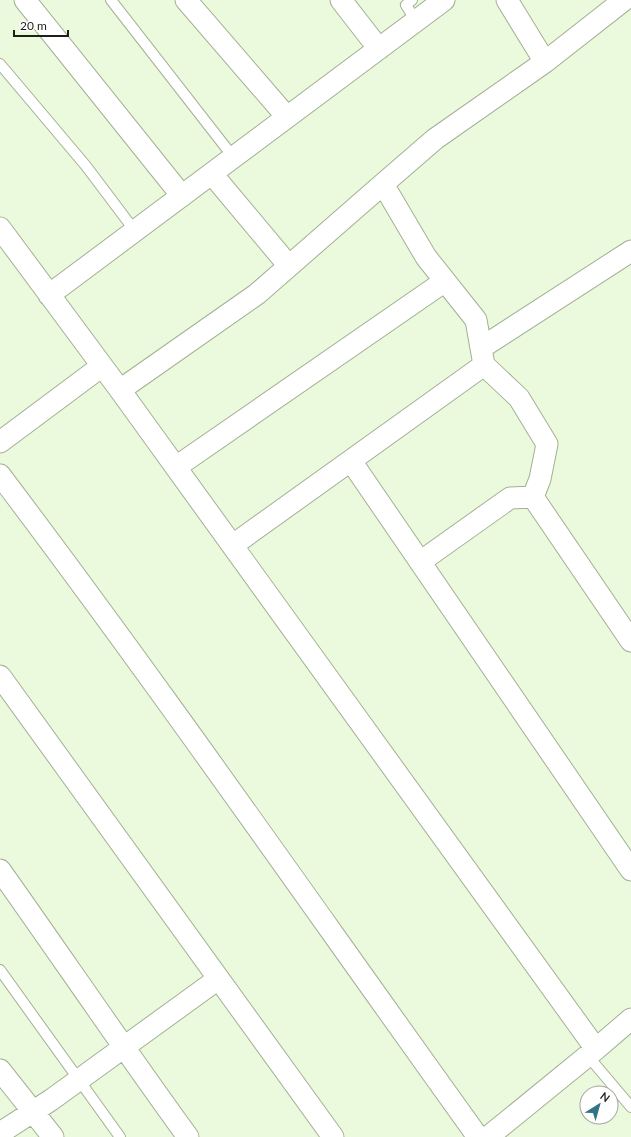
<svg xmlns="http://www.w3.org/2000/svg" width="631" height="1137" viewBox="0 0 631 1137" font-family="Lato,sans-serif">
  <rect width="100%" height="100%" fill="#ebf9dc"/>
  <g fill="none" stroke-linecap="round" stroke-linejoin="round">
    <g stroke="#a4b095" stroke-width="12">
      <path id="service" d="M111 0 234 158
        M412 0 406 5 416 21
        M0 64 86 166 135 231
        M0 970 120 1137
        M588 1056 631 1107"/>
    </g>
    <g stroke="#a4b095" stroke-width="23">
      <path id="minor" d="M25 0 182 196
        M186 0 287 117
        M341 0 379 49
        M507 0 545 62 624 0
        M212 174 289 266
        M0 228 120 390 596 1049
        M49 295 444 0
        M481 348 631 251
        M484 365 519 398 547 444 540 479 533 497 631 641
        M120 390 257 294 383 184
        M0 442 102 366
        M351 461 631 870
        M176 467 445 281
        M0 475C164 692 319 916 478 1137
        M233 545 484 365 476 320 426 257 383 184 435 139 545 62
        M420 562 510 498 533 497
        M0 676 333 1137
        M0 870C63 959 124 1049 188 1137
        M0 1070 53 1137
        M0 1133 51 1100 218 979
        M488 1137 596 1049 631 1019"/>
    </g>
    <use href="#service" stroke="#fff" stroke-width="10"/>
    <use href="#minor" stroke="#fff" stroke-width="21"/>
  </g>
  <g transform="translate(599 1105) rotate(37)"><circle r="19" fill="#ffffff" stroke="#a4a6a2"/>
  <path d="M0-3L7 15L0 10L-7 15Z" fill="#327486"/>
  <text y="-6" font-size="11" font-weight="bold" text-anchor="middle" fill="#1c2016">N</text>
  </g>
  <path d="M14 30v6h54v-6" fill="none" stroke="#1c2016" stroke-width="2"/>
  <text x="20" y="30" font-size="12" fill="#1c2016" stroke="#ffffff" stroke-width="3" paint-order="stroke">20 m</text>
</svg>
